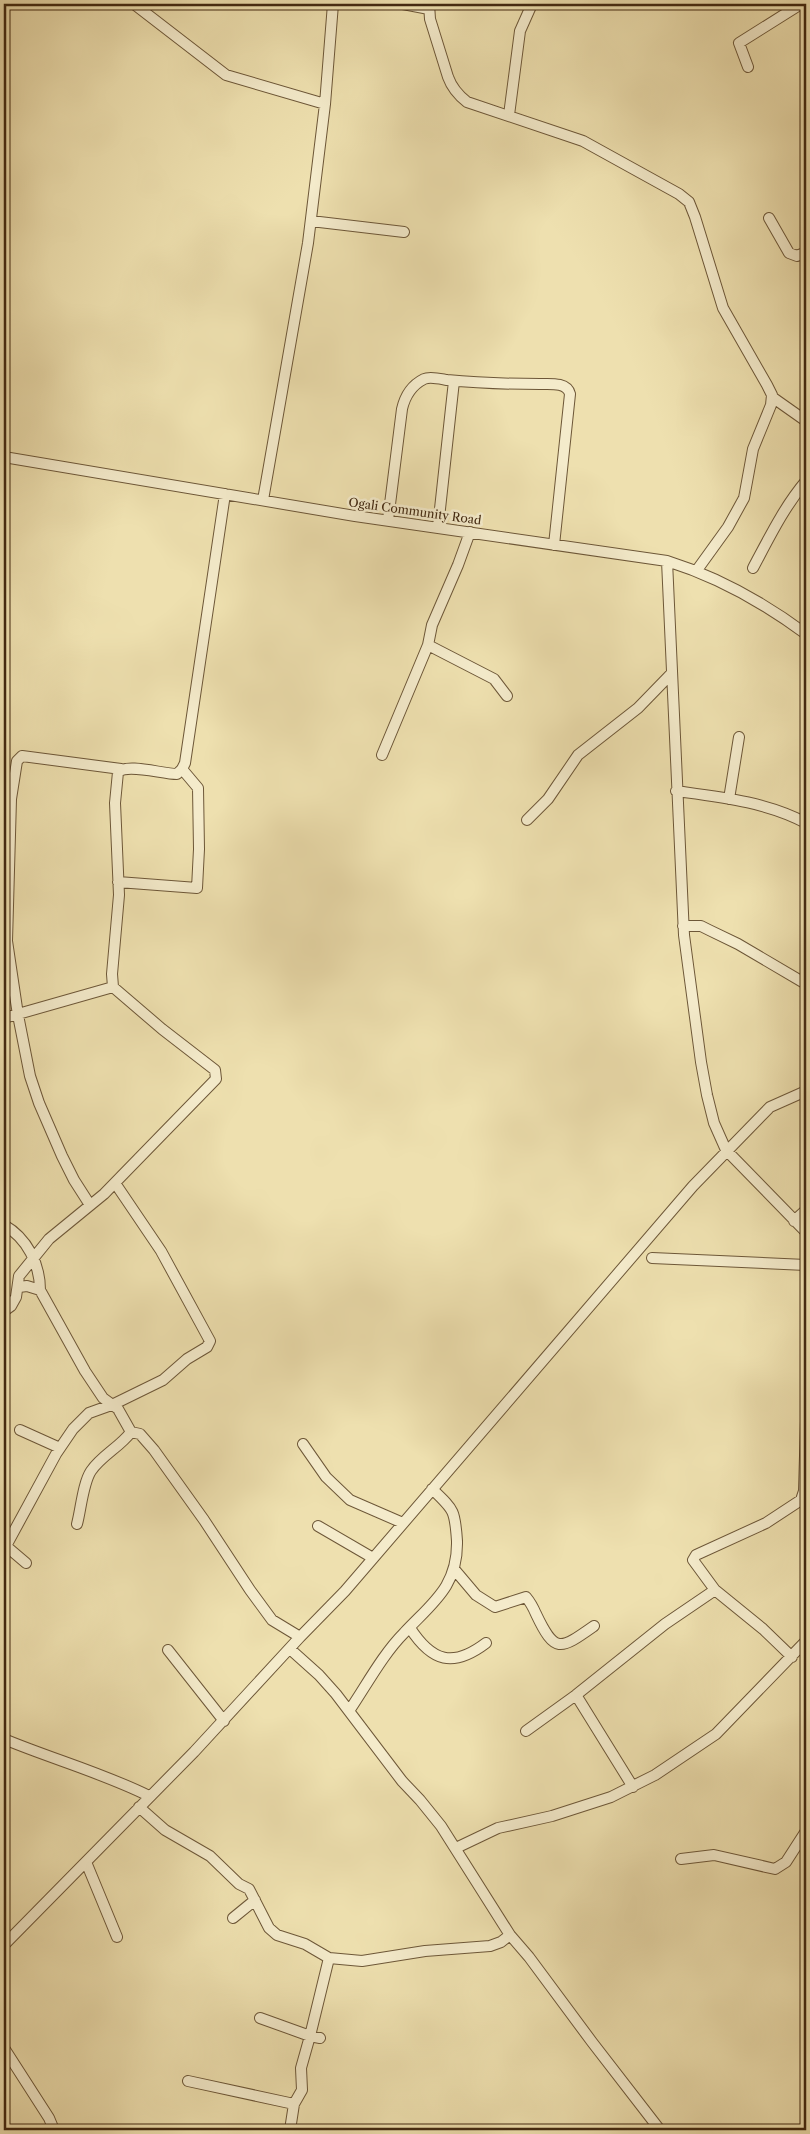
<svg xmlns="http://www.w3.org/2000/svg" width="810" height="2134" viewBox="0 0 810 2134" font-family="'Libre Caslon Text',serif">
  <rect width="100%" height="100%" fill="#eee0af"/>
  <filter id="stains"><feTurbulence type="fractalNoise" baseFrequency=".004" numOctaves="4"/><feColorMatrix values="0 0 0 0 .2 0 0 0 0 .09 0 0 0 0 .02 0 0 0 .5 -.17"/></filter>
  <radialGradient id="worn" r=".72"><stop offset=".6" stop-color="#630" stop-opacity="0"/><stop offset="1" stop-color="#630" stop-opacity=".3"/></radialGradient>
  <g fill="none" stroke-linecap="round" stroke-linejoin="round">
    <g stroke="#6d5738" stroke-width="12">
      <path id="minor" d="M134 4 226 75 325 104
        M403 4 429 9
        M429 4 430 19 448 77C452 88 458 95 467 102L583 141 679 194 689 202 695 217 723 308 767 385 772 395 771 405 753 449 744 498 728 527 697 570
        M748 67 739 43 801 4
        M509 115 520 31 532 4
        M769 218 789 253 797 256 806 252
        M311 221 404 232
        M772 397 806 421
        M4 457 355 516 667 561C718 577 763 602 806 634
        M263 500 308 243 325 104 333 4
        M388 520 402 409C405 396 412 385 424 379 430 376 441 379 447 380 478 383 509 384 540 384 550 384 567 382 570 394L554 545
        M438 527 454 381
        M667 561 684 935 701 1062 707 1095 714 1123 726 1150 806 1232
        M753 568C769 538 784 507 806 481
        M428 645 494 679 507 696
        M382 755 428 645 432 625 458 565 470 532
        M676 791C720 797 767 802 806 823
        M4 799H11L17 761 22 756 121 769
        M11 799 7 941 18 1015 30 1076 39 1103 62 1156 74 1180 90 1205
        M729 799 739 737
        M527 820 548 799 578 755 638 708 671 674
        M118 882 197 888 199 849 198 788 182 769
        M683 926H701L709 930 738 944 806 984
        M4 1018 113 987
        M794 1221 806 1210
        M4 1225C27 1238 40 1264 40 1290
        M652 1258 806 1265
        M19 1287 27 1286 40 1290 85 1371 103 1398 118 1409 131 1432 140 1434 154 1450 204 1520 250 1590 272 1620 300 1637
        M4 1311 11 1306 16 1297 19 1276 49 1239 104 1194 216 1079 215 1070 162 1029 113 987 112 974 119 895 115 803 118 772C128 763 162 774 177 774L182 769 185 763 225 494
        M806 1385V1392
        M20 1430 60 1448
        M303 1444 326 1477 350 1500 403 1523
        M77 1524C81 1509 83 1483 91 1471 102 1455 120 1447 131 1432
        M318 1526 373 1558
        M26 1563 6 1546 56 1454 73 1429 89 1413 114 1404 163 1380 187 1359 207 1347 210 1341 161 1251 115 1183
        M454 1569 476 1595 495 1607 526 1597C531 1603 533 1607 536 1614 555 1654 560 1650 594 1626
        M410 1628C432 1662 453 1668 486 1643
        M290 1649 319 1675 336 1694 402 1781 420 1800 441 1826 510 1935 529 1957 592 2042 660 2130
        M168 1650 224 1721
        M792 1657 763 1629 715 1590 693 1560 696 1555 766 1523 801 1500 804 1491 806 1421
        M576 1695 633 1787
        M349 1711C366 1686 383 1654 404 1633 432 1603 458 1587 457 1541 455 1510 454 1510 432 1489
        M526 1731 576 1695 665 1624 715 1590
        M4 1739C52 1759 103 1773 149 1796
        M139 1807 165 1830 210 1856 239 1884 249 1889 269 1928 277 1935 305 1944 329 1958
        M456 1848 498 1828 552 1816 611 1797 655 1775 716 1734 806 1641
        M681 1859 714 1855 775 1869 786 1862 806 1831
        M86 1862 117 1937
        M233 1918 255 1900
        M4 1945 194 1752 300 1637 345 1591 693 1186 770 1107 806 1091
        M260 2018 310 2036 320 2038
        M4 2048 49 2118 54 2130
        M188 2081 294 2104
        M290 2130 294 2104 302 2090 301 2068 310 2036 329 1958 362 1961 425 1951 490 1946 501 1942 510 1935"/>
    </g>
    <use href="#minor" stroke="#f4ebcb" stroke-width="10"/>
  </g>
  <g text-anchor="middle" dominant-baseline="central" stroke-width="5" stroke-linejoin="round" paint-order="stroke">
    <g font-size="12" fill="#422911" stroke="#f4ebcb">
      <text transform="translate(415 511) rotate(8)">Ogali Community Road</text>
    </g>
  </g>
  <rect width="810" height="2134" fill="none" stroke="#eee0af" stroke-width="20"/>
  <rect x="5" y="5" width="800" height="2124" fill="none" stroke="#422911" stroke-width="2.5"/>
  <rect x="10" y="10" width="790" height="2114" fill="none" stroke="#422911"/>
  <rect width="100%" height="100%" filter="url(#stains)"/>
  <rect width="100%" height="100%" fill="url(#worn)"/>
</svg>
